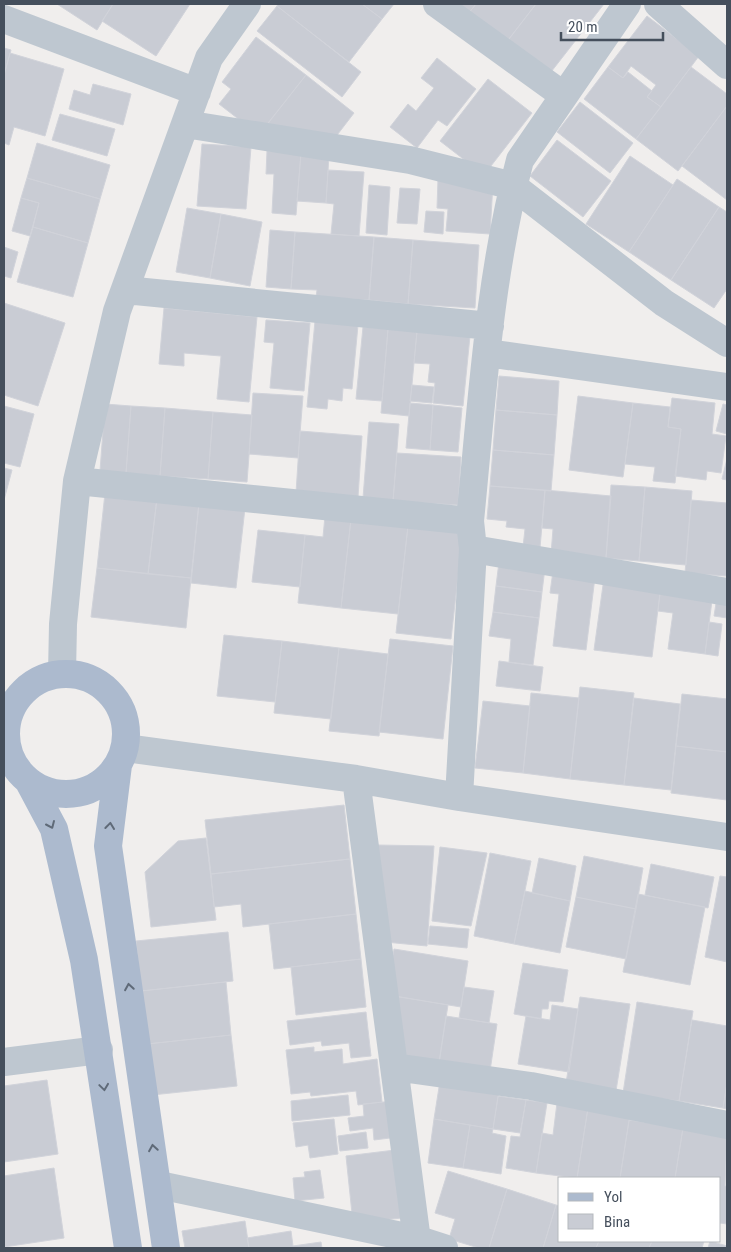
<svg xmlns="http://www.w3.org/2000/svg" width="731" height="1252" viewBox="0 0 731 1252" font-family="'Roboto Condensed',sans-serif">
  <rect width="100%" height="100%" fill="#f0eeed"/>
  <path fill="#c9ccd4" stroke="#d1d3da" d="M57 4H113L97 30Z
    M113 4H190L156 56 102 21Z
    M278 4H362L382 19 349 62 277 6Z
    M362 4H394L382 19Z
    M445 4H476L464 19Z
    M476 4H536L502 48 464 19Z
    M536 4H604L544 81 502 48Z
    M277 6 361 72 342 97 257 31Z
    M647 16 699 56 661 107 647 97 656 85 631 66 623 78 608 67Z
    M256 37 306 75 259 135 219 104 231 89 222 82Z
    M4 48 11 50 4 75Z
    M10 53 64 69 45 136 14 127 9 145 4 143V75Z
    M437 58 476 89 447 126 438 120 417 148 390 127 408 104 416 111 434 88 421 78Z
    M608 67 623 78 628 72 652 91 647 97 661 107 636 139 584 99Z
    M691 67 727 94V106L678 171 636 139Z
    M306 75 354 113 331 143 264 128Z
    M488 79 532 113 484 175 440 141Z
    M93 84 131 94 123 125 69 109 74 90 90 95Z
    M580 102 633 143 610 173 557 132Z
    M727 106V200L682 166Z
    M60 114 115 129 107 156 52 140Z
    M557 140 611 181 583 217 530 176Z
    M37 143 110 165 100 199 27 178Z
    M202 144 251 147 246 209 197 206Z
    M267 151 301 153 296 215 272 213 274 174H266Z
    M301 153 329 155 326 203 297 201Z
    M630 156 673 185 629 252 586 224Z
    M328 170 364 172 359 236 331 234 334 204 326 203Z
    M27 178 100 199 88 243 33 227 39 203 21 198Z
    M438 179 493 183 490 234 446 231 448 209 437 208Z
    M677 179 719 207 671 280 629 252Z
    M369 185 390 187 387 235 366 233Z
    M400 188 420 189 417 224 397 223Z
    M21 198 39 203 30 236 12 231Z
    M719 207 727 212V289L714 308 671 280Z
    M187 208 221 214 210 278 176 272Z
    M426 211 444 212 443 234 424 232Z
    M221 214 262 222 250 286 210 278Z
    M33 227 88 243 73 297 17 282Z
    M270 230 295 232 291 289 266 287Z
    M295 232 374 237 369 300 316 297 317 290 291 289Z
    M374 237 413 240 408 304 369 300Z
    M413 240 479 245 475 308 408 304Z
    M4 247 18 252 11 278 4 276Z
    M4 303 65 323 38 406 4 395Z
    M164 308 257 317 249 402 217 399 221 356 184 353V366L159 364Z
    M266 320 310 323 304 391 270 388 274 343 264 342Z
    M315 321 358 325 352 389 343 388 342 401 328 399 327 409 307 407Z
    M363 327 388 329 382 401 356 399Z
    M388 329 417 331 409 416 381 413Z
    M417 331 470 336 463 406 433 403 435 383 428 382 430 364 414 363Z
    M499 376 559 381 557 415 496 410Z
    M412 385 434 387 432 403 410 401Z
    M253 393 303 396 298 458 249 454Z
    M578 396 633 403 623 477 569 470Z
    M672 398 715 403 712 434 726 436 721 473 707 471 706 480 675 476 681 429 668 427Z
    M410 403 433 405 430 450 406 448Z
    M633 403 670 407 668 427 681 429 675 483 653 481 655 467 625 464Z
    M105 404 131 406 126 473 100 471Z
    M723 404 727 405V434L716 431Z
    M433 405 462 408 458 452 430 450Z
    M4 406 34 414 20 467 4 463Z
    M131 406 165 408 160 476 126 473Z
    M165 408 213 412 208 479 160 476Z
    M496 410 557 415 554 455 493 450Z
    M213 412 252 415 247 482 208 479Z
    M369 422 399 424 393 501 363 498Z
    M300 431 362 436 358 497 296 493Z
    M493 450 554 455 551 491 490 486Z
    M397 453 461 457 458 505 393 501Z
    M727 459V480L722 479Z
    M4 468 12 470 4 500Z
    M611 485 645 487 639 561 606 558Z
    M490 486 545 490 540 548 523 547 525 529 506 527 507 521 487 519Z
    M645 487 692 491 686 565 639 561Z
    M545 490 611 496 606 558 551 554 553 529 542 528Z
    M105 493 157 498 148 574 97 568Z
    M157 498 199 503 191 578 148 574Z
    M691 500 727 503V576L685 573Z
    M199 503 245 508 236 588 191 583Z
    M325 516 351 519 341 608 298 603 305 535 323 537Z
    M351 519 408 526 398 614 341 608Z
    M408 526 463 532 451 639 396 633Z
    M258 530 305 535 300 587 252 582Z
    M499 562 545 568 542 592 496 586Z
    M97 568 191 578 186 628 91 617Z
    M553 571 595 577 586 650 553 646 559 594 550 593Z
    M604 578 661 585 652 657 594 650Z
    M661 585 713 593 705 654 668 649 673 613 658 611Z
    M496 586 542 592 539 618 493 612Z
    M717 597 727 598V618L714 616Z
    M493 612 539 618 533 665 509 662 511 639 489 636Z
    M709 622 722 624 718 656 705 654Z
    M224 635 282 641 275 702 217 696Z
    M390 639 453 646 443 739 379 732Z
    M282 641 339 648 331 719 274 713Z
    M339 648 388 654 379 736 329 731Z
    M499 661 543 667 540 691 496 686Z
    M580 687 634 693 624 785 570 779Z
    M531 693 579 698 570 779 523 773Z
    M682 694 727 699V752L676 746Z
    M634 698 680 704 671 790 624 785Z
    M483 701 530 706 523 773 475 768Z
    M676 746 727 752V800L671 793Z
    M344 805 350 859 211 874 205 820Z
    M206 838 216 920 151 927 145 872 178 841Z
    M377 845 434 846 427 946 385 942Z
    M440 847 487 853 471 926 432 921Z
    M490 853 531 861 514 944 474 936Z
    M584 856 643 868 636 909 576 897Z
    M539 858 576 866 570 901 532 893Z
    M350 859 356 914 243 927 241 904 214 907 211 874Z
    M651 864 714 877 708 908 645 895Z
    M720 876 727 877V962L705 957Z
    M525 891 570 901 560 953 514 944Z
    M638 894 705 907 690 985 623 972Z
    M576 897 636 909 626 959 566 947Z
    M356 914 361 959 274 969 269 924Z
    M430 926 469 929 467 948 428 944Z
    M228 932 233 981 141 991 136 941Z
    M394 949 468 961 461 1007 387 995Z
    M361 959 366 1007 296 1015 291 967Z
    M523 963 568 970 563 1002 549 1001 548 1009H542L541 1019 514 1014Z
    M226 982 231 1035 147 1044 141 991Z
    M464 987 494 991 489 1023 459 1018Z
    M395 996 448 1005 439 1063 396 1056Z
    M580 997 630 1004 615 1097 565 1089Z
    M637 1002 693 1011 679 1101 623 1093Z
    M552 1005 578 1009 569 1072 518 1064 526 1016 550 1020Z
    M366 1012 371 1056 351 1058 349 1043 322 1046 321 1041 290 1045 287 1021Z
    M446 1016 497 1024 490 1071 439 1063Z
    M692 1020 727 1026V1083L723 1108 679 1101Z
    M231 1035 237 1086 152 1095 147 1044Z
    M314 1047V1052L342 1049 343 1064 377 1059 382 1102 358 1105 356 1091 311 1096 310 1092 291 1094 286 1050Z
    M47 1080 58 1154 4 1162V1086Z
    M440 1081 499 1091 493 1129 434 1119Z
    M727 1083V1109L723 1108Z
    M348 1095 350 1115 292 1121 291 1101Z
    M498 1096 526 1100 520 1133 493 1129Z
    M526 1100 547 1103 536 1173 506 1168 511 1136 520 1137Z
    M394 1101 398 1137 374 1140 373 1128 350 1131 348 1118 364 1116 363 1104Z
    M557 1103 588 1108 577 1178 536 1173 542 1133 553 1135Z
    M588 1108 630 1115 620 1178H577Z
    M334 1119 338 1154 310 1158 308 1145 296 1147 293 1123Z
    M434 1119 470 1125 463 1168 428 1163Z
    M629 1120 683 1128 675 1178H620Z
    M470 1125 493 1129 492 1133 506 1136 501 1174 463 1168Z
    M683 1128 727 1135 725 1186H727V1224L720 1223V1178H675Z
    M366 1132 368 1148 340 1151 338 1136Z
    M395 1150 402 1218 353 1223 346 1156Z
    M54 1168 64 1238 4 1247V1176Z
    M320 1170 324 1198 295 1201 293 1178 305 1177 304 1172Z
    M448 1171 507 1189 489 1248H479L449 1239 455 1219 435 1213Z
    M507 1189 556 1205 543 1248H489Z
    M556 1205 560 1206V1241H599L596 1248H543Z
    M245 1221 249 1248H185L182 1231Z
    M291 1231 293 1246 321 1242 322 1248H249L247 1238Z
    M599 1241H652L649 1248H596Z
    M652 1241H704L702 1248H649Z
    M710 1241 727 1246V1248H708Z"/>
  <g fill="none" stroke-linecap="round" stroke-linejoin="round">
    <path stroke="#bec7d0" stroke-width="28" d="M437 4 563 95
      M658 4 727 65
      M4 19 197 92
      M185 124 410 160 513 186 664 303 727 343
      M125 290 490 326
      M487 353 727 387
      M77 481 470 521
      M473 549 727 592
      M62 674 63 624 77 481 117 311 209 58 247 4
      M125 748 356 779 459 797 727 837
      M356 779 418 1248
      M459 797 473 549 470 521C482 400 489 277 520 160L627 4
      M4 1062 99 1050
      M394 1067 531 1086 727 1125
      M159 1185 416 1239 444 1248"/>
    <path stroke="#acbace" stroke-width="28" d="M6 734a60 60 0 1 1 120 0a60 60 0 1 1-120 0Z
      M118 765 108 846 166 1248
      M29 782 54 829 84 960 128 1248"/>
  </g>
  <defs><path id="oneway-chevron" d="M-2-3.5L2.5 0L-2 3.5" fill="none" stroke-width="1.6" stroke-linecap="round" stroke-linejoin="round" transform="scale(1.25)"/></defs>
  <g stroke="#5f6a78">
    <use href="#oneway-chevron" transform="translate(51 825) rotate(66)"/>
    <use href="#oneway-chevron" transform="translate(110 826) rotate(-83)"/>
    <use href="#oneway-chevron" transform="translate(129 987) rotate(-99)"/>
    <use href="#oneway-chevron" transform="translate(104 1087) rotate(82)"/>
    <use href="#oneway-chevron" transform="translate(153 1148) rotate(-99)"/>
  </g>
  <rect width="731" height="1252" fill="none" stroke="#454f5c" stroke-width="10"/>
  <rect x="558" y="1177" width="162" height="65" fill="#ffffff" stroke="#b5b9be"/>
  <rect x="568" y="1193" width="25" height="8" fill="#acbace" stroke="#b5b9be"/>
  <text x="604" y="1202" font-size="15" fill="#454f5c">Yol</text>
  <rect x="568" y="1214" width="25" height="15" fill="#c9ccd4" stroke="#b5b9be"/>
  <text x="604" y="1227" font-size="15" fill="#454f5c">Bina</text>
  <path d="M561 32v8h102v-8" fill="none" stroke="#454f5c" stroke-width="2.5"/>
  <text x="568" y="32" font-size="15" fill="#454f5c" stroke="#ffffff" stroke-width="4" paint-order="stroke">20 m</text>
</svg>
